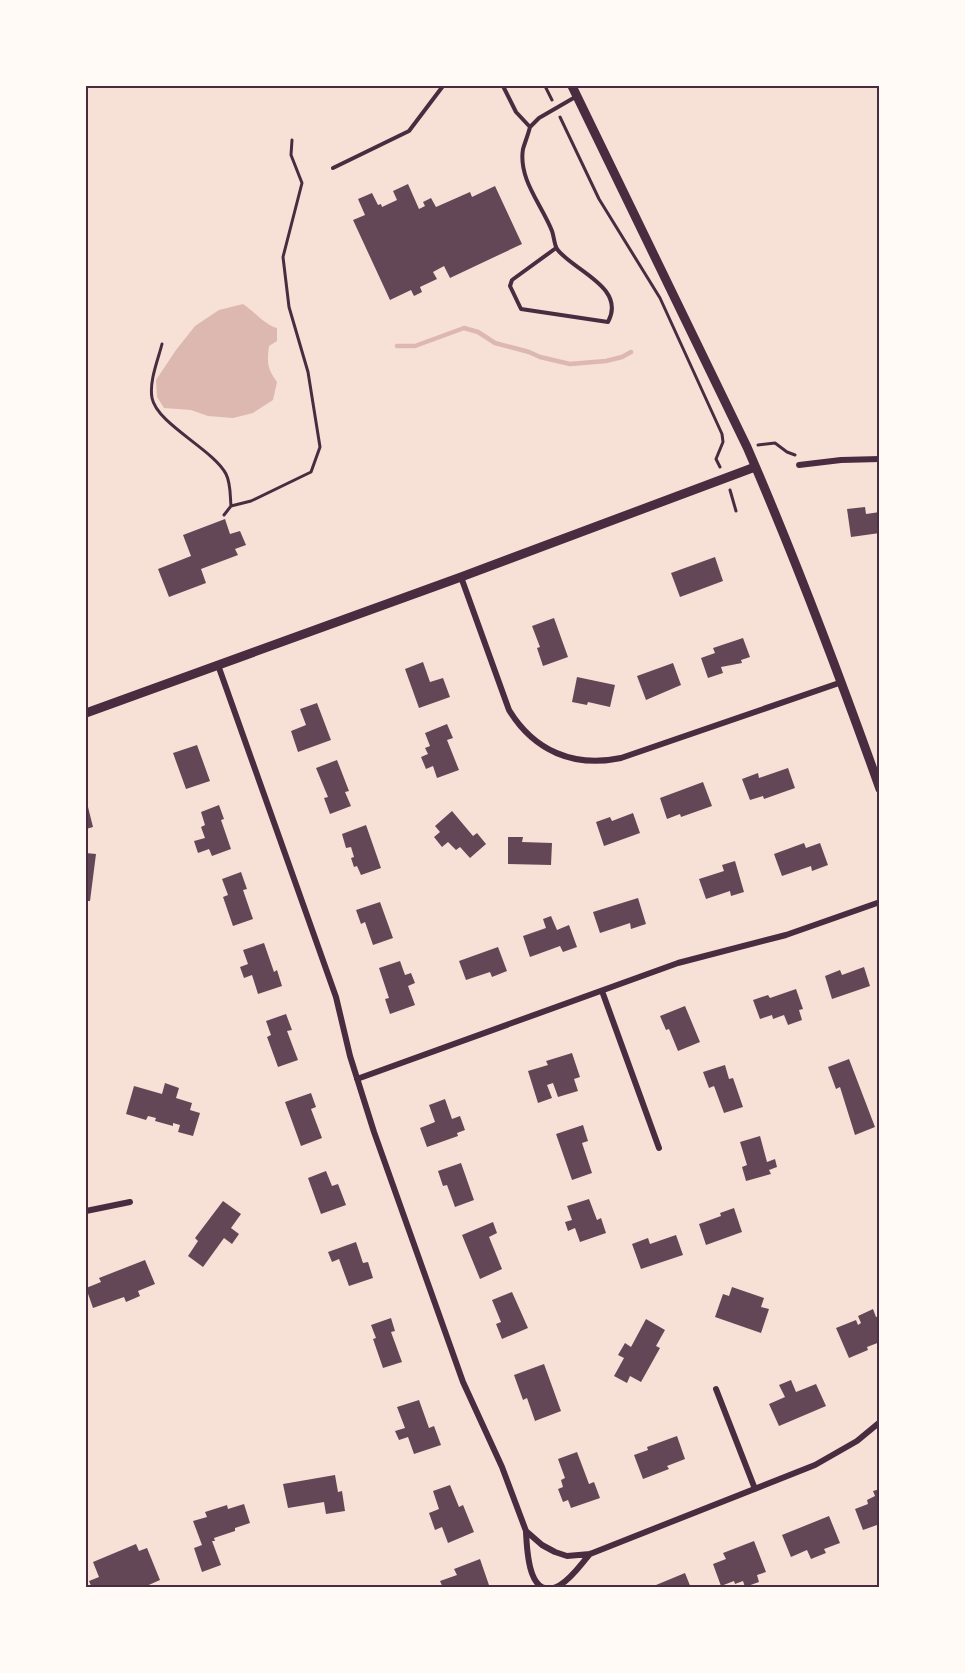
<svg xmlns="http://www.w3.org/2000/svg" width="965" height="1673" viewBox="0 0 965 1673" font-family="Commissioner,sans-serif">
  <rect width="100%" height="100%" fill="#f7e1d7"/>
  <path fill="#dcb8b0" d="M243 304C255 312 264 324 277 328V341L269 346C267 363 267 368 277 382L273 400 253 413 233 418 208 416 191 410 164 408 157 397 156 380 176 350 195 326 219 310Z"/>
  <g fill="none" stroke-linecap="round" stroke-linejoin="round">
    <path stroke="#dcb8b0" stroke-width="4.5" d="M397 346H415L464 328 478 332 495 343 529 352 540 357 570 364 606 361 622 357 631 352"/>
  </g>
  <path fill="#644757" d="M408 184 419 209 425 206 423 202 431 198 436 207 470 192 472 197 495 186 522 244 450 278 444 266 433 272 437 279 420 287 422 292 414 296 411 290 390 300 353 220 365 215 358 199 372 193 378 205 381 204 382 207 397 200 393 191Z
    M865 507 866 514 880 512V533L851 537 847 509Z
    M225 519 230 534 240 531 246 545 235 549 238 555 201 569 206 583 169 597 158 569 191 556 183 535Z
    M715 557 723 581 680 597 671 573Z
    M554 618 568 657 543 666 537 648 540 647 532 626Z
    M743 638 750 657 741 660 742 663 721 667 723 673 708 678 701 658 715 653 713 648Z
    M423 662 430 682 443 678 450 697 419 708 405 669Z
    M673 663 681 685 646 700 637 676Z
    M577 677 615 685 610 707 588 702 587 705 572 702Z
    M317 703 331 740 298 752 291 731 306 725 300 709Z
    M447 724 453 738 447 740 459 770 437 778 433 766 426 769 421 757 428 754 425 748 430 746 425 733Z
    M197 745 210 781 186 789 173 753Z
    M337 760 349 791 345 792 351 806 330 814 324 798 328 797 316 768Z
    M788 768 795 788 764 799 763 796 750 800 742 779 758 773 759 778Z
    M703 782 712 806 681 817 680 814 667 819 660 798Z
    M86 799 93 827 86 829Z
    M219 805 224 819 221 820 231 849 212 856 209 849 198 853 194 841 205 838 201 827 205 825 201 812Z
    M452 811 473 836 477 833 486 844 470 858 460 847 456 850 448 842 442 847 434 837 440 832 435 826Z
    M633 813 640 833 604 846 596 822 610 817 612 821Z
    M366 825 381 868 361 875 357 866 354 867 351 858 354 857 351 847 346 848 342 834Z
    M508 837H523L522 842 552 843 551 865 508 864Z
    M804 843 806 848 820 843 828 865 812 871 811 866 782 876 774 854Z
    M86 853 96 854 90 901H86Z
    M735 861 744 892 731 896 730 891 706 899 699 879 724 871 722 865Z
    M241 872 247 889 243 890 253 919 233 926 223 897 228 895 222 879Z
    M638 898 646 924 631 929 630 923 600 933 593 912Z
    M380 902 393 938 373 945 365 922 361 924 356 910Z
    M551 916 557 930 569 925 577 947 563 952 560 946 530 957 523 936 546 928 543 919Z
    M264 943 274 972 277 970 282 986 258 994 252 975 244 978 240 967 248 964 243 950Z
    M498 947 507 971 492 977 490 972 466 980 459 961Z
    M400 961 405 975 411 973 415 983 408 986 415 1005 390 1014 385 999 389 998 379 968Z
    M864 967 870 986 832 999 825 976 840 970 842 975Z
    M796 989 803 1009 799 1010 802 1020 788 1025 784 1015 773 1019 772 1015 760 1019 753 1000 768 995 770 998Z
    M685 1006 700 1042 678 1051 669 1029 666 1030 660 1016Z
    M286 1014 292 1030 287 1031 298 1060 278 1067 267 1037 271 1035 266 1021Z
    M572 1053 580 1077 574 1079 578 1091 558 1097 553 1083 547 1085 552 1098 538 1103 528 1071 548 1065 546 1061Z
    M849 1059 875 1127 855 1135 840 1087 836 1089 828 1067Z
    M725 1065 729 1079 733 1078 743 1107 724 1113 714 1086 709 1088 703 1072Z
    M165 1083 179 1088 176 1098 192 1103 190 1110 200 1113 193 1136 178 1132 180 1125 173 1123V1126L155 1121 156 1118 148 1116 146 1120 126 1114 134 1086 162 1094Z
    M311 1093 316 1107 311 1109 322 1138 301 1146 285 1102Z
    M445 1099 452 1119 460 1116 465 1130 457 1133 458 1136 427 1147 420 1128 435 1122 429 1105Z
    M583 1125 588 1141 582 1143 592 1173 572 1180 556 1134Z
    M760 1136 767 1162 775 1159 777 1167 769 1170 771 1174 746 1181 742 1167 747 1165 740 1142Z
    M461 1163 474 1200 455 1207 447 1185 443 1186 438 1171Z
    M326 1171 332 1186 338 1184 346 1205 321 1214 308 1178Z
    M589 1199 597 1220 601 1218 606 1233 580 1242 575 1228 568 1231 565 1222 572 1220 567 1206Z
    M223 1201 241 1214 231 1228 239 1234 232 1244 224 1238 203 1267 188 1256 198 1241 195 1238Z
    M734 1208 742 1232 706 1245 699 1224 721 1216 720 1213Z
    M493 1222 497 1233 489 1237 502 1269 480 1279 462 1235Z
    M676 1235 683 1255 641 1269 632 1244 648 1238 650 1244Z
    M356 1242 363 1263 368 1262 373 1278 349 1286 339 1259 332 1262 328 1252Z
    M145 1260 155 1284 138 1291 140 1296 126 1302 124 1297 93 1308 86 1288 101 1282 99 1278Z
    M732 1287 764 1298 761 1307 769 1309 761 1333 715 1317 723 1294 729 1296Z
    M512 1292 528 1328 502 1339 496 1324 501 1322 492 1300Z
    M873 1309 876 1317 880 1316V1342L867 1347 868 1350 849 1358 836 1328 856 1320 858 1325 861 1323 858 1316Z
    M391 1318 395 1331 391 1332 402 1362 383 1368 373 1339 376 1338 371 1325Z
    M646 1319 665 1330 656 1346 660 1348 641 1382 630 1376 627 1383 614 1376 624 1358 618 1355 625 1343 631 1347Z
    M544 1364 561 1411 535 1421 527 1398 523 1400 514 1375Z
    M791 1380 796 1392 816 1384 826 1406 779 1426 769 1404 785 1397 779 1385Z
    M419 1400 429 1428 434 1426 441 1445 414 1454 408 1437 399 1440 395 1431 405 1428 397 1407Z
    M677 1436 685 1459 667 1466 669 1469 643 1479 634 1455 648 1450 647 1447Z
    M577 1452 589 1484 594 1482 600 1498 571 1508 568 1500 563 1502 558 1489 563 1487 561 1480 565 1478 558 1459Z
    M335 1475 338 1492 342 1491 345 1511 326 1514 324 1502 288 1508 283 1484Z
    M450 1485 459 1507 463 1505 474 1532 448 1543 442 1527 435 1530 429 1513 439 1509 433 1491Z
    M880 1489V1532L877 1525 863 1530 855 1509 868 1504 867 1500 875 1496 873 1491Z
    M244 1504 250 1523 235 1528V1531L214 1538 215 1541H212L221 1565 202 1572 194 1548 202 1545 193 1521 207 1517 205 1512 227 1505 228 1509Z
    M829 1516 840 1543 824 1549 826 1553 811 1559 807 1550 791 1557 782 1535Z
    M754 1541 766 1572 757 1575 759 1582 745 1587 743 1581 735 1584 734 1581 721 1586 713 1564 726 1559 723 1553Z
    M136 1544 139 1551 147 1548 160 1580 142 1588H92L89 1581 99 1577 93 1562Z
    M480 1559 490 1588H443L440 1581 457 1575 454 1569Z
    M685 1573 691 1588H657L656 1585Z"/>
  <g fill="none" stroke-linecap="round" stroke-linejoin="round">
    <path stroke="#4a2c40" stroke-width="3" d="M545 86 552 100
      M560 117 599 199 660 298 722 434 723 442 716 459 720 467
      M162 344C158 360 149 381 152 398 157 424 214 450 226 474 231 484 230 496 231 506
      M758 445 775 443 787 452 795 455
      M730 490 736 511
      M224 515 231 506 251 501 311 472 320 447 308 372 289 307 283 257 302 183 291 155 292 140"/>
    <path stroke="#4a2c40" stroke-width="4" d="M503 86 516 112 530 127 539 118 577 96
      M530 127C528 135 525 142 523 149 518 179 542 205 552 231 554 236 554 244 557 249 572 270 627 287 608 322L521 309 510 286 512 280 556 248
      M333 168 409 131 443 86"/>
    <path stroke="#4a2c40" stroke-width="6" d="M799 465 841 460 880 459
      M461 577 509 710C534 751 574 768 621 758L842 682
      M218 665 336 997 350 1056 374 1132 463 1382 502 1467 526 1531 542 1545 555 1552 567 1556 590 1554 815 1465 857 1441 880 1422
      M602 991 659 1148
      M357 1079 678 963 786 935 880 902
      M86 1211 130 1202
      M716 1389 755 1489
      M526 1532C527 1549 528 1603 560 1585 572 1578 581 1564 590 1554"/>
    <path stroke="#4a2c40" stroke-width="9" d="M572 86 747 447C796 560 839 674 880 789
      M86 713 461 577 755 467"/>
  </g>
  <rect width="965" height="1673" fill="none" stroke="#fffaf5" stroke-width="174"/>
  <rect x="87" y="87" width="791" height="1499" fill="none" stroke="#4a2c40" stroke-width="2"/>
</svg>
